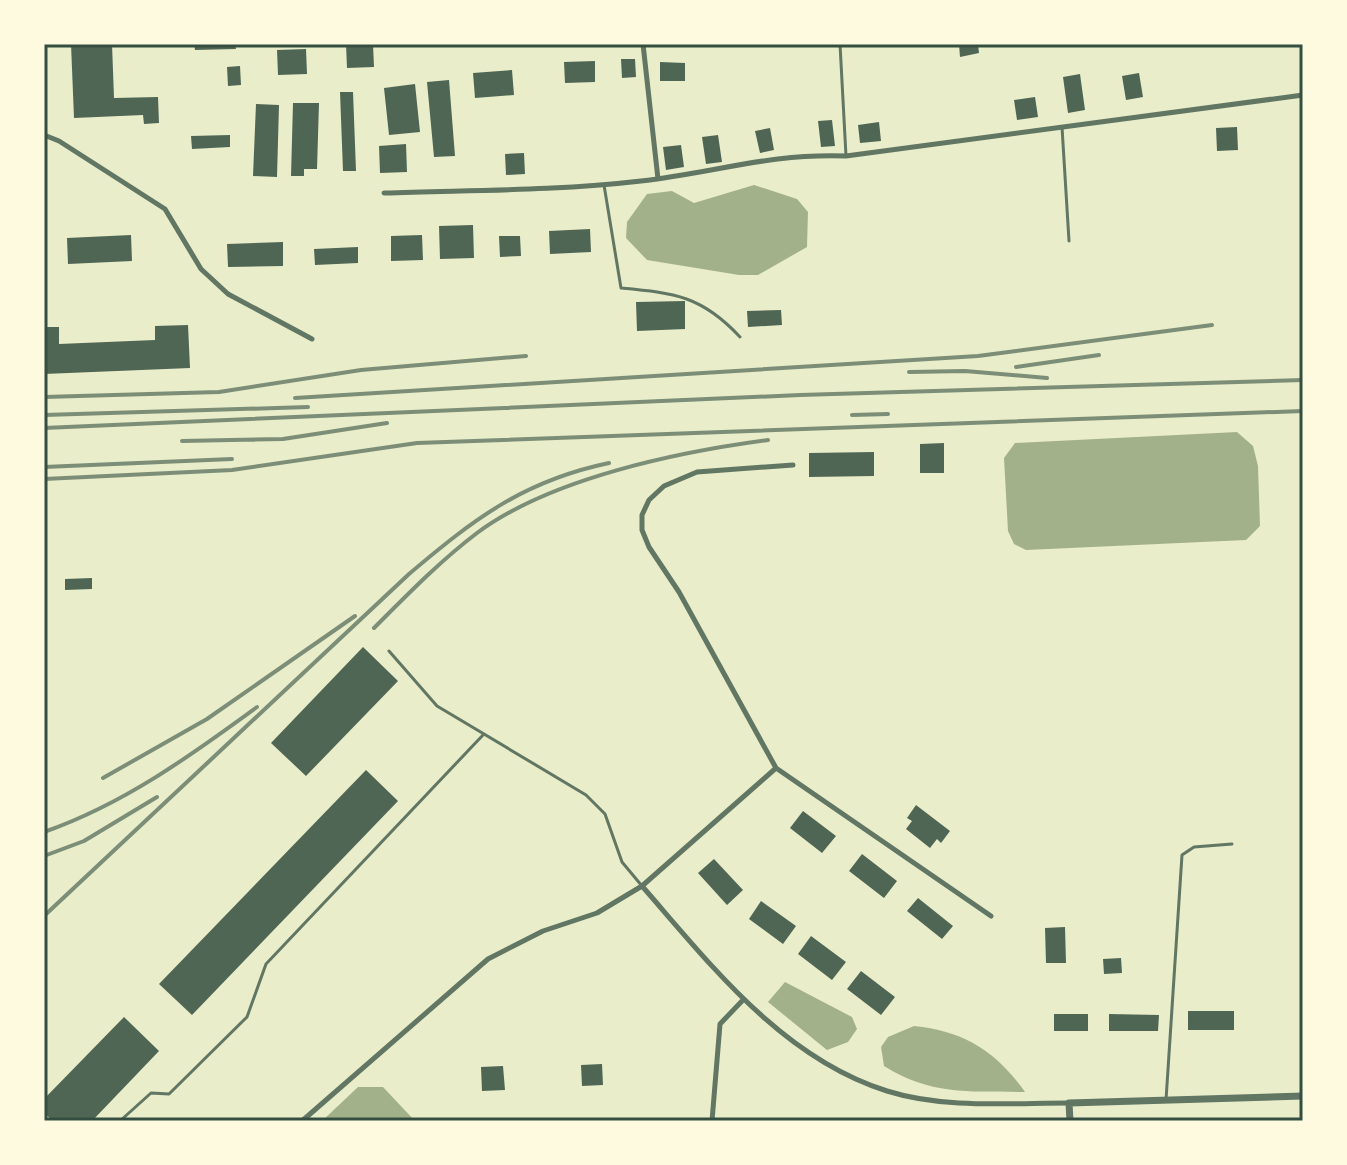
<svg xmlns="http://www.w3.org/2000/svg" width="1347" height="1165" viewBox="0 0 1347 1165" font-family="'PT Sans',sans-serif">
  <rect width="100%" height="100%" fill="#e9edc9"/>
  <path fill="#a3b18a" d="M754 185 797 199 808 212 807 247 758 275H739L647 260 626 238 627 222 647 194 672 191 694 203Z
    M1237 432 1253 446 1258 466 1260 526 1246 540 1026 550 1014 544 1008 531 1004 458 1015 443Z
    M785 982 852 1017 857 1029 848 1042 827 1050 768 1002Z
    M914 1026C964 1031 996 1051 1025 1092 972 1091 931 1096 884 1066L881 1047 888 1037Z
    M358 1087H383L415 1121H322Z"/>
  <path fill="#4f6655" d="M71 44H112L114 98 158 97 159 123 144 124 143 115 74 118Z
    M194 44H235L236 49 195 50Z
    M346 44H373L374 67 347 68Z
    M959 44H978L979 53 960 57Z
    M306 49 307 74 278 75 277 50Z
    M621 59H635L636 77 622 78Z
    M595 61V82L565 83 564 62Z
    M660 62 685 63V81H660Z
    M240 66 241 85 228 86 227 67Z
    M512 70 514 95 475 98 473 73Z
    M1139 73 1143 97 1126 100 1122 76Z
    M1080 74 1085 110 1068 113 1063 77Z
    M449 80 455 156 434 157 427 82Z
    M415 84 420 132 389 135 384 88Z
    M340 92H353L356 171H343Z
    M1035 97 1038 117 1017 120 1014 100Z
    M293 103H319L317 169H304V176H291Z
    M256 104 279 105 277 177 253 176Z
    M832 120 835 146 821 147 818 121Z
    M879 122 881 141 860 143 858 125Z
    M1237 127 1238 150 1217 151 1216 128Z
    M770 128 774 150 760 153 755 131Z
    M230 135V147L192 149 191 136Z
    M718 135 722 162 706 164 702 137Z
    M406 144 407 172 380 173 379 146Z
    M681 145 684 167 666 170 663 147Z
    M524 153 525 174 506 175 505 154Z
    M473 225 474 258 440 259 439 226Z
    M590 229 591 252 550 254 549 231Z
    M131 235 132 261 68 264 67 238Z
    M422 235 423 260 391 261V236Z
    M499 236H520L521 256 500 257Z
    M283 242V266L228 267 227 244Z
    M358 247V263L315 265 314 249Z
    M685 301V329L637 331 636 302Z
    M781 310 782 325 748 327 747 311Z
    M188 325 190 368 44 374V327H59V344L155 340V326Z
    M944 443V473H920V444Z
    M874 452V476L809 477V453Z
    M92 578V589L65 590V579Z
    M363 647 398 681 306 776 271 743Z
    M366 770 398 801 192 1015 159 984Z
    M916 805 950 831 941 843 937 839 930 848 906 829 912 821 907 818Z
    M803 811 836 836 822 853 790 828Z
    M862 854 897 881 884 898 849 871Z
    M714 859 743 890 727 905 698 873Z
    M918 898 953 926 942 939 907 911Z
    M761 901 796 926 783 944 749 919Z
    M1065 927 1066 963H1046L1045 928Z
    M811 936 846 962 832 980 798 954Z
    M1121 958 1122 973 1104 974 1103 959Z
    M861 971 895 997 881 1015 847 989Z
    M1188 1011H1234V1030H1188Z
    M1054 1014H1088V1031H1054Z
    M1109 1014 1159 1015 1158 1031H1109Z
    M124 1017 159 1051 92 1121H53L44 1113V1099Z
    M602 1064 603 1085 582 1086 581 1065Z
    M503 1066 505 1090 482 1091 481 1067Z"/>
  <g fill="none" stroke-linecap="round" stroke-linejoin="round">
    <path stroke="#617663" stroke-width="3" d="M840 44 846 156
      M1062 127 1069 241
      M604 185 621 288C675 293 702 296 740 337
      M389 651 437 706 586 795 605 814 622 862 642 886
      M1166 1100 1182 855 1194 847 1232 844
      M120 1121 151 1093 169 1094 247 1017 266 964 483 735"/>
    <path stroke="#617663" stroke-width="5" d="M643 44 658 179
      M44 135 59 141 165 209 201 269 228 294 312 339
      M384 193C469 190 556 191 641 181 714 173 769 153 846 156L1303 95
      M793 465 697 472 664 486 649 500 642 515V530L649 547 679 592 776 768 991 916
      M642 886C711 965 782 1058 887 1091 944 1109 1010 1103 1069 1103
      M302 1121 488 959 543 931 597 913 642 886 776 768
      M712 1121 720 1024 742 1001"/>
    <path stroke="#617663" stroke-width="7" d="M1070 1121 1069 1103 1303 1096"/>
    <path stroke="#7c8e77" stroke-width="4" d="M1016 367 1099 355
      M909 372 965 371 1047 378
      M44 397 219 392 361 370 526 356
      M295 398 978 356 1212 325
      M44 415 308 407
      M852 415 888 414
      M44 428 800 395 1303 380
      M182 441 283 439 387 423
      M44 467 232 459
      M44 479 232 470 417 443 1303 411
      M374 628C407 595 440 561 477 533 551 478 678 452 768 440
      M103 778 207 719 355 616
      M44 832C124 804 190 756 257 707
      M44 856 84 841 157 797
      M44 916 409 574C474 519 523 481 609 463"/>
  </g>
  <rect width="1347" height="1165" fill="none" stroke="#fefae0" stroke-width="92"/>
  <rect x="46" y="46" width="1255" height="1073" fill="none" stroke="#344e41" stroke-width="3"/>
</svg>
